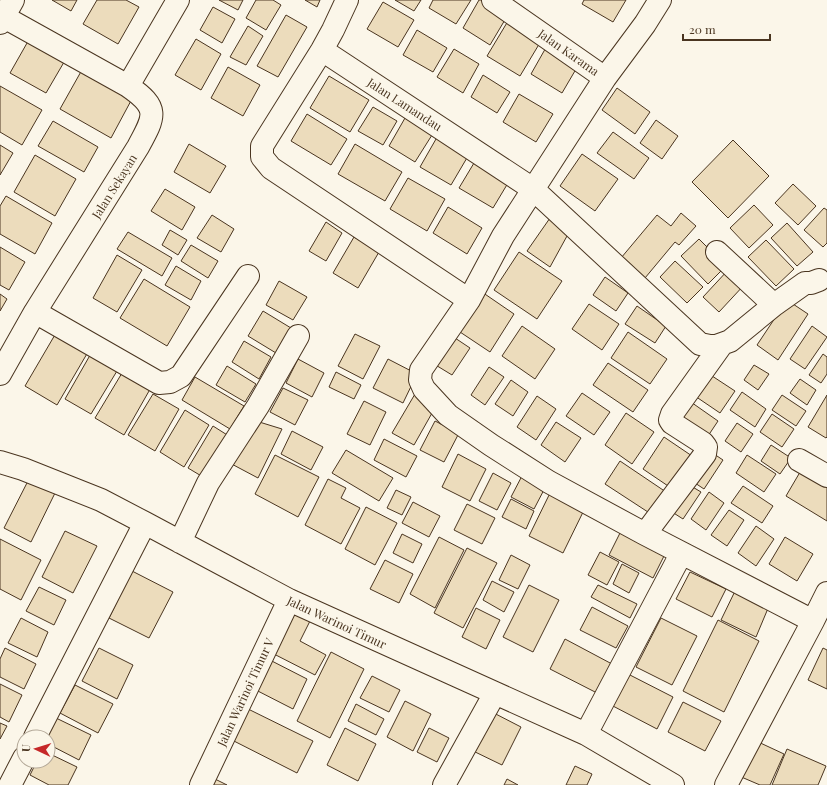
<svg xmlns="http://www.w3.org/2000/svg" width="827" height="785" viewBox="0 0 827 785" font-family="'Playfair Display',serif">
  <rect width="100%" height="100%" fill="#fbf6e9"/>
  <path fill="#ecdcbc" stroke="#4a3520" d="M52 0H77L71 11Z
    M97 0H126L139 7 118 44 83 24Z
    M219 0H243L238 10Z
    M256 0H273L281 5 266 30 246 18Z
    M305 0H320L317 7Z
    M395 0H421L414 11Z
    M433 0H471L456 24 429 8Z
    M479 0H487L509 13 490 45 463 28Z
    M584 0H626L613 22 582 4Z
    M383 2 414 20 398 47 367 29Z
    M213 7 235 19 222 43 200 30Z
    M286 15 307 27 278 77 257 66Z
    M508 21 541 41 520 76 487 56Z
    M248 26 263 36 246 65 230 57Z
    M417 30 447 48 433 72 403 55Z
    M31 36 67 57 46 93 10 73Z
    M196 39 221 54 201 90 175 75Z
    M548 44 579 64 562 93 531 74Z
    M454 49 479 64 463 93 437 77Z
    M228 67 260 85 243 116 211 98Z
    M83 68 133 97 111 138 60 109Z
    M483 75 510 92 497 113 471 97Z
    M329 76 369 100 350 132 310 108Z
    M0 86 42 110 22 145 0 132Z
    M617 88 650 112 635 134 602 110Z
    M519 94 553 114 536 142 503 122Z
    M373 107 397 121 383 145 358 131Z
    M307 114 347 139 331 165 291 141Z
    M405 118 432 135 415 162 389 146Z
    M656 120 678 136 662 159 640 143Z
    M53 121 98 147 84 172 38 146Z
    M440 132 471 151 451 185 420 167Z
    M613 132 649 158 634 179 597 153Z
    M733 140 769 176 728 218 692 182Z
    M189 144 226 166 210 193 174 172Z
    M355 144 402 172 385 201 338 174Z
    M0 145 13 153 0 175Z
    M582 154 618 179 595 211 560 186Z
    M35 155 76 179 55 216 14 192Z
    M474 163 508 183 493 208 459 188Z
    M408 178 445 199 427 231 390 209Z
    M793 184 816 206 798 225 775 203Z
    M165 189 195 207 182 230 151 211Z
    M6 196 52 223 35 254 0 234V206Z
    M754 205 773 225 749 248 730 228Z
    M448 207 482 228 467 254 433 233Z
    M824 208 827 210V243L823 247 804 230Z
    M681 213 696 226 679 245 675 242 645 278 621 258 657 215 671 226Z
    M212 215 234 229 221 252 197 238Z
    M550 218 567 236 550 267 527 251Z
    M326 222 342 233 326 261 309 251Z
    M787 223 813 252 797 266 771 238Z
    M170 230 187 240 178 255 162 245Z
    M128 232 172 258 162 276 117 249Z
    M354 237 379 252 358 288 333 273Z
    M699 239 726 266 708 284 681 256Z
    M766 240 794 269 776 286 748 257Z
    M191 245 218 261 208 278 181 261Z
    M0 247 25 262 9 290 0 285Z
    M519 252 562 281 537 319 494 290Z
    M117 255 142 270 117 312 93 298Z
    M675 261 703 287 687 303 660 277Z
    M176 266 201 281 191 300 165 285Z
    M729 269 745 284 719 312 703 297Z
    M605 277 628 293 616 311 593 295Z
    M144 279 190 307 167 346 120 318Z
    M279 281 307 297 293 320 266 305Z
    M479 290 514 314 490 352 454 328Z
    M0 294 7 299 0 311Z
    M787 300 808 314 778 360 757 345Z
    M589 304 619 324 602 350 572 329Z
    M637 306 666 326 655 343 625 324Z
    M263 311 291 328 276 353 248 336Z
    M522 326 555 349 535 379 502 356Z
    M812 326 827 337 805 369 790 359Z
    M628 332 667 359 650 384 611 358Z
    M56 333 88 352 57 405 25 386Z
    M355 334 380 346 363 379 338 366Z
    M452 336 470 348 452 375 434 364Z
    M244 341 271 357 259 379 232 362Z
    M93 350 120 366 91 414 65 399Z
    M823 354 827 357V374L821 383 809 375Z
    M298 359 324 373 312 397 286 383Z
    M388 359 417 374 403 403 373 388Z
    M608 363 648 390 633 412 593 385Z
    M754 365 769 374 758 390 744 380Z
    M227 366 256 384 245 402 216 385Z
    M489 367 504 377 485 405 471 395Z
    M125 368 153 384 124 435 95 418Z
    M336 372 361 385 354 399 329 387Z
    M706 372 735 391 720 413 692 394Z
    M195 377 244 406 230 429 182 400Z
    M800 379 816 390 807 405 790 393Z
    M511 380 528 392 513 416 495 404Z
    M283 388 308 400 295 425 270 412Z
    M742 392 766 409 755 427 730 410Z
    M582 393 610 412 594 435 566 416Z
    M153 394 179 409 155 451 128 435Z
    M415 394 436 406 414 445 392 433Z
    M782 395 806 411 796 426 772 410Z
    M827 395V437L826 438 808 427Z
    M537 396 556 409 536 440 517 427Z
    M688 400 718 421 704 442 674 421Z
    M364 401 386 412 370 445 347 434Z
    M185 410 209 425 184 467 160 452Z
    M626 413 654 432 632 464 605 445Z
    M772 414 794 429 782 447 760 432Z
    M256 421 282 429 258 478 226 461Z
    M435 421 459 433 444 462 420 450Z
    M556 422 581 438 565 462 541 445Z
    M737 423 753 434 741 452 725 441Z
    M213 426 232 438 208 480 188 468Z
    M292 431 323 447 311 470 281 454Z
    M664 437 695 458 674 490 643 469Z
    M384 439 417 456 406 477 374 460Z
    M771 445 791 458 780 474 761 461Z
    M346 450 393 478 379 501 332 473Z
    M708 450 723 460 704 489 689 479Z
    M458 454 486 469 470 501 442 487Z
    M275 455 319 477 298 517 255 494Z
    M747 455 776 474 764 492 736 473Z
    M620 461 666 492 651 514 605 484Z
    M803 467 827 481V521L786 496Z
    M524 472 547 484 534 509 511 497Z
    M493 473 511 483 497 510 479 501Z
    M30 477 56 491 31 542 4 528Z
    M328 479 346 488 341 498 360 508 341 544 305 525Z
    M686 483 701 492 683 519 669 510Z
    M743 486 773 506 762 523 731 503Z
    M552 489 586 506 563 553 529 536Z
    M396 490 411 497 402 515 387 508Z
    M709 492 724 503 706 530 691 519Z
    M511 499 534 511 526 529 502 517Z
    M413 502 440 516 429 537 402 523Z
    M467 504 495 518 482 544 454 530Z
    M366 507 397 523 375 565 345 549Z
    M729 510 744 520 727 546 711 535Z
    M756 526 774 539 756 566 738 553Z
    M623 527 667 550 653 578 609 555Z
    M65 531 97 546 73 593 42 577Z
    M402 534 422 544 413 563 393 553Z
    M439 537 464 550 435 608 410 594Z
    M785 537 813 554 797 581 769 564Z
    M0 539 41 560 21 600 0 589Z
    M467 548 497 563 463 628 434 613Z
    M600 552 619 562 607 585 588 575Z
    M511 555 530 565 518 589 499 580Z
    M385 560 413 574 399 603 370 589Z
    M622 564 639 573 629 593 613 584Z
    M132 571 173 592 149 638 109 618Z
    M690 572 726 589 712 617 676 599Z
    M492 581 514 592 504 612 483 600Z
    M529 585 559 600 533 652 503 637Z
    M598 585 637 604 630 618 591 597Z
    M39 587 66 600 54 625 26 611Z
    M737 587 769 606 756 637 721 620Z
    M592 607 628 626 616 648 580 630Z
    M476 608 500 620 486 649 462 637Z
    M290 611 310 621 300 641 326 655 315 675 270 652Z
    M21 618 48 632 37 657 8 643Z
    M661 618 697 636 672 685 636 667Z
    M718 620 759 641 724 712 683 691Z
    M565 639 612 664 597 693 550 669Z
    M5 648 36 664 24 689 0 677V659Z
    M99 648 133 665 117 699 82 681Z
    M823 648 827 650V689L808 680Z
    M331 652 364 669 330 738 297 721Z
    M264 657 307 679 293 709 250 687Z
    M628 674 673 697 657 729 611 705Z
    M372 676 400 690 389 712 360 698Z
    M0 684 22 695 9 722 0 717Z
    M75 685 113 704 98 733 60 713Z
    M405 701 431 714 413 751 387 737Z
    M683 702 721 721 705 751 668 732Z
    M356 704 384 719 376 735 348 721Z
    M242 706 313 741 297 773 226 737Z
    M488 710 521 727 502 765 469 749Z
    M56 718 91 735 79 760 48 744V737H47Z
    M0 723 7 726 0 739Z
    M345 728 376 744 358 781 327 765Z
    M429 728 449 738 437 762 417 752Z
    M754 740 784 754 770 785H760L739 776Z
    M787 749 826 766 818 785H772Z
    M48 753 77 767 68 785H49L30 775 37 761H48Z
    M575 766 592 774 587 785H566Z
    M215 779 227 785H212Z
    M507 779 518 785H504Z"/>
  <g fill="none" stroke-linecap="round" stroke-linejoin="round">
    <g stroke="#4a3520" stroke-width="24">
      <path id="street" d="M347 0 333 30 322 50 262 146V157L271 168 469 300
        M493 0 605 78
        M660 0 645 24 605 78 503 236 469 300 421 370 420 380 424 389 448 415 491 445 549 482 645 534 813 621
        M0 23 13 0
        M322 50 533 189 700 344 710 346H716L730 341 774 305 805 283H811L819 280
        M128 86 178 0
        M717 252 774 305
        M35 312 159 383 170 382 181 376 248 276
        M0 374 35 312 138 147C155 116 160 108 128 86L4 17
        M799 460 827 476
        M0 462 23 469 101 500 145 523 289 600 495 693 586 734 673 785
        M645 534 705 454 706 447 703 443 672 423 670 420 672 414 722 344
        M180 542 208 483 258 406 298 336
        M586 734 681 554
        M35 737 145 523
        M10 785 24 758
        M201 785 289 600
        M444 785 495 693
        M726 785 813 621 827 593"/>
    </g>
    <use href="#street" stroke="#fbf6e9" stroke-width="22"/>
  </g>
  <g text-anchor="middle" dominant-baseline="central" stroke-width="3" stroke-linejoin="round" paint-order="stroke">
    <g font-size="12" fill="#4a3520" stroke="#fbf6e9">
      <text transform="translate(569 52) rotate(35)">Jalan Karama</text>
      <text transform="translate(405 104) rotate(33)">Jalan Lamandau</text>
      <text transform="translate(114 186) rotate(-58)">Jalan Sekayan</text>
      <text transform="translate(337 622) rotate(25)">Jalan Warinoi Timur</text>
      <text transform="translate(245 692) rotate(-65)">Jalan Warinoi Timur V</text>
    </g>
  </g>
  <g transform="translate(36 749) rotate(274)"><circle r="19" fill="#fbf6e9" stroke="#b4a999"/>
  <path d="M0-3L7 15L0 10L-7 15Z" fill="#c62828"/>
  <text y="-6" font-size="11" font-weight="bold" text-anchor="middle" fill="#4a3520">U</text>
  </g>
  <path d="M683 34v6h87v-6" fill="none" stroke="#4a3520" stroke-width="2"/>
  <text x="689" y="34" font-size="12" fill="#4a3520" stroke="#fbf6e9" stroke-width="3" paint-order="stroke">20 m</text>
</svg>
